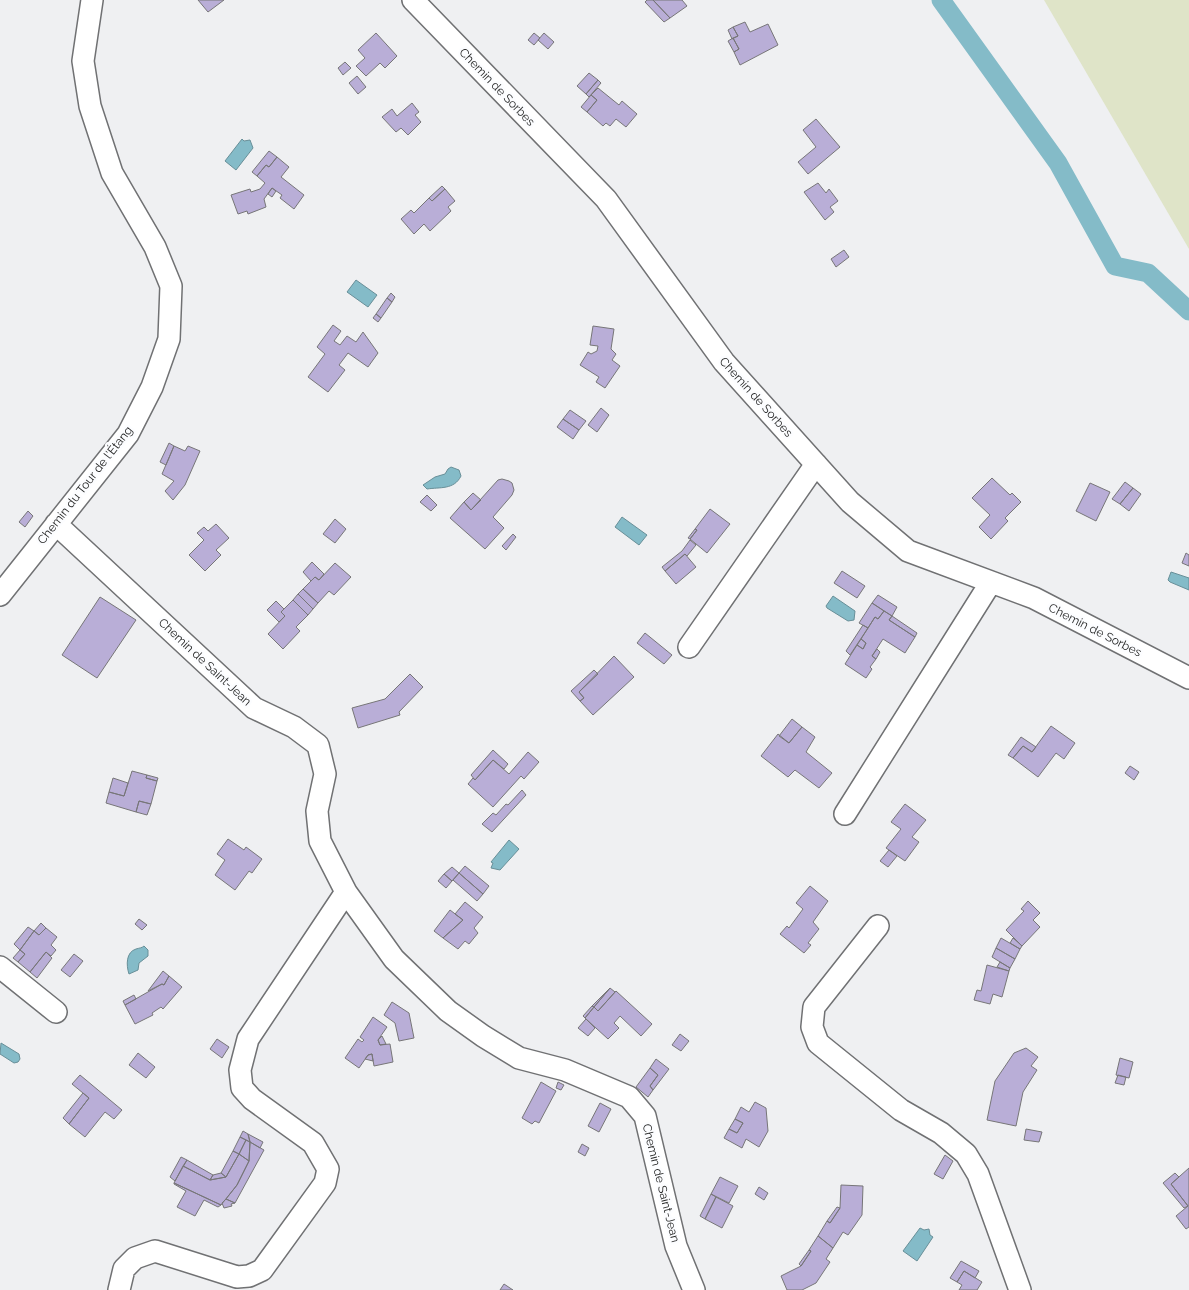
<svg xmlns="http://www.w3.org/2000/svg" width="1189" height="1290" viewBox="0 0 1189 1290" font-family="Raleway,sans-serif">
  <rect width="100%" height="100%" fill="#eff0f2"/>
  <path fill="#dfe4c8" d="M1044 0H1189V249Z"/>
  <path fill="#84bbc8" stroke="#688f98" d="M242 139 244 141 250 140 253 148 236 170 225 161Z
    M356 280 377 295 368 307 347 292Z
    M451 467 459 470 461 476C454 490 440 487 427 489L423 485 435 477 445 474 448 469Z
    M622 517 647 535 639 545 615 527Z
    M1171 572 1189 578V590L1170 582 1168 580Z
    M833 596 855 611 854 620 848 621 827 608 826 606Z
    M509 840 519 849 500 870 491 868 493 863 491 862Z
    M144 946 148 950V956L139 963 138 970 129 974C126 965 126 952 136 949 139 948 142 948 144 946Z
    M1 1043 19 1054 20 1059 18 1062 14 1063 0 1054Z
    M920 1228 924 1230 929 1229 930 1235 933 1237 917 1261 903 1251Z"/>
  <g fill="none" stroke-linecap="round" stroke-linejoin="round">
    <path stroke="#84bbc8" stroke-width="19" d="M941 0 1058 163 1115 266 1148 273 1189 311"/>
  </g>
  <path fill="#b9aed7" stroke="#777678" d="M198 0H224L208 12Z
    M647 0H653L670 18 664 22 645 2Z
    M653 0H682L687 6 670 18Z
    M745 22 750 32 768 24 778 45 740 65 734 52 739 49 733 38 738 36 733 27Z
    M733 27 738 36 732 39 728 30Z
    M376 33 397 56 385 68 380 63 366 76 356 66 365 58 358 50Z
    M534 33 540 38 534 45 528 40Z
    M544 33 554 42 548 49 538 40Z
    M733 38 739 49 734 52 728 41Z
    M345 62 351 68 343 75 338 68Z
    M589 73 598 80 586 94 577 86Z
    M357 76 366 87 358 94 349 83Z
    M598 80 601 83 589 97 586 94Z
    M598 88 619 105 622 101 637 114 626 127 616 119 610 126 606 123 603 126 587 112 597 100 591 95Z
    M591 95 597 100 587 112 581 107Z
    M412 103 419 112 415 115 421 122 408 135 401 128 396 132 382 117 392 109 397 116Z
    M816 119 840 147 808 174 798 162 816 147 803 130Z
    M269 151 277 157 269 167 266 165 257 176 252 172Z
    M277 157 289 167 281 177 304 195 294 209 280 198 282 195 272 188 264 199 266 207 248 214 247 211 238 214 231 195 250 189 251 192 260 189 265 183 257 176 266 165 269 167Z
    M818 183 826 193 829 189 838 201 830 207 834 212 825 220 804 192Z
    M442 186 445 189 432 201 429 198Z
    M272 188 276 191 272 197 268 194Z
    M445 189 455 201 448 207 451 211 430 231 424 224 414 234 401 219 411 210 414 213 429 198 432 201Z
    M844 250 849 257 836 267 831 259Z
    M391 293 395 297 392 302 387 298Z
    M387 298 392 302 381 318 376 314Z
    M376 314 381 318 378 322 373 318Z
    M333 325 341 331 334 341 340 345 347 336 356 342 363 332 378 353 368 367 348 353 339 365 345 370 328 392 308 377 325 354 317 347Z
    M593 326 614 329 611 349 616 354 612 360 620 366 605 388 596 382 599 377 580 365 588 352 591 354 597 351 598 346 590 345Z
    M601 408 609 415 597 432 588 425Z
    M570 410 586 421 579 430 563 419Z
    M563 419 579 430 573 439 557 427Z
    M169 443 174 446 166 465 160 462Z
    M174 446 185 451 188 446 200 451 185 485 173 500 165 491 174 481 162 474Z
    M992 478 1010 495 1012 493 1021 502 1005 518 1008 521 991 539 979 527 990 515 972 498Z
    M502 479 509 481 512 483 514 490 512 495 493 517 504 528 485 549 450 518 464 502 471 510 498 480Z
    M1125 482 1133 488 1120 504 1112 499Z
    M1090 483 1110 492 1096 521 1076 511Z
    M1133 488 1141 494 1129 511 1120 504Z
    M473 493 481 500 471 510 464 502Z
    M427 495 437 505 431 511 420 502Z
    M710 509 730 524 707 553 690 539 697 530 695 529Z
    M28 511 33 516 25 527 19 522Z
    M335 519 346 529 335 543 323 534Z
    M216 524 229 538 216 550 221 555 205 571 189 555 204 540 197 533 204 527 208 531Z
    M695 529 697 530 690 539 688 538Z
    M513 534 516 537 506 550 502 546Z
    M690 540 696 545 687 556 685 554 665 571 662 567 682 551Z
    M1186 553 1189 555V566L1182 563Z
    M685 554 696 567 676 584 665 571Z
    M312 562 324 574 319 580 315 577 311 581 303 572Z
    M335 563 351 577 334 595 329 591 318 603 303 589 315 577 319 580Z
    M842 571 865 586 857 598 834 583Z
    M303 589 318 603 313 609 298 594Z
    M298 594 313 609 308 615 293 600Z
    M878 595 897 607 892 616 872 603Z
    M100 597 136 620 97 678 62 655Z
    M293 600 308 615 296 627 300 631 283 649 268 634 285 616 281 612Z
    M276 601 284 609 281 612 285 616 279 622 267 610Z
    M872 603 884 611 878 619 875 617 868 628 859 623Z
    M884 611 892 616 889 620 915 637 905 653 883 639 872 656 876 659 870 667 872 669 866 678 845 664 857 645 863 649 866 643 861 639 875 617 878 619Z
    M892 616 917 633 915 637 889 620Z
    M863 625 868 628 850 655 846 651Z
    M645 633 672 655 664 664 637 643Z
    M861 639 866 643 863 649 857 645Z
    M877 649 880 652 876 659 872 656Z
    M614 656 634 677 593 715 580 701 584 698 579 692Z
    M594 670 598 674 579 692 584 698 580 701 571 691Z
    M410 674 423 687 399 712 400 715 358 728 352 708 385 699Z
    M792 719 802 727 789 743 779 736Z
    M1051 726 1075 743 1064 759 1056 753 1038 777 1013 758 1023 746 1032 752Z
    M802 727 815 737 806 752 832 773 819 788 795 770 788 777 761 756 778 734 789 743Z
    M1021 737 1036 747 1032 752 1023 746 1013 758 1008 755Z
    M493 750 508 764 504 769 493 760 475 780 471 775Z
    M528 752 539 762 524 779 521 776 493 807 468 784 473 778 475 780 493 760 509 774Z
    M1130 766 1139 772 1134 780 1125 773Z
    M132 771 147 775 146 778 157 781 151 804 139 801 136 812 106 803 109 792 124 796Z
    M147 775 158 778 157 781 146 778Z
    M113 778 128 783 124 796 109 792Z
    M522 790 526 795 492 832 482 824 493 813 496 815 506 804 508 805Z
    M139 801 151 804 147 815 136 812Z
    M905 804 926 820 912 837 919 842 905 861 886 848 901 829 891 822Z
    M228 839 244 850 246 847 262 859 252 873 249 871 235 890 215 875 225 860 217 854Z
    M889 850 897 856 888 867 880 861Z
    M465 866 489 886 483 894 459 873Z
    M452 867 459 873 452 881 444 874Z
    M459 873 483 894 477 901 453 880Z
    M444 874 452 881 446 888 438 881Z
    M810 886 828 901 813 922 819 929 808 943 811 945 804 953 780 934 787 926 789 928 803 909 796 903Z
    M1028 901 1040 913 1033 920 1040 927 1022 946 1006 930 1024 911 1021 909Z
    M465 902 483 917 474 928 478 933 469 944 465 941 458 949 443 938 463 920 455 914Z
    M450 910 463 920 443 938 434 931Z
    M139 919 147 925 142 930 135 924Z
    M41 923 46 928 39 935 34 931Z
    M28 927 34 931 20 950 14 944Z
    M46 928 57 937 51 945 56 950 51 956 46 952 30 972 18 962 25 954 20 950 34 931 39 935Z
    M1001 938 1020 949 1015 959 996 948Z
    M1013 938 1022 946 1020 949 1010 943Z
    M996 948 1015 959 1010 968 992 957Z
    M20 950 25 954 18 962 13 958Z
    M46 952 52 958 37 978 30 972Z
    M74 954 83 961 70 977 61 970Z
    M1000 962 1010 968 1009 971 997 967Z
    M987 965 1009 971 1002 997 993 994 990 1004 974 1000 977 990 981 991Z
    M163 971 169 976 164 985 162 984 148 991Z
    M169 976 182 987 163 1009 161 1007 152 1013 153 1015 135 1024 125 1005 162 984 164 985Z
    M610 988 615 992 598 1011 594 1007Z
    M610 988 594 1007 592 1006Z
    M616 991 652 1024 641 1036 620 1016 614 1023 619 1028 608 1039 585 1018 594 1007 598 1011Z
    M134 995 136 999 125 1005 123 1001Z
    M392 1002 409 1013 414 1038 399 1041 395 1023 384 1015Z
    M592 1006 594 1007 585 1018 583 1016Z
    M373 1017 387 1027 378 1040 380 1045 390 1044 393 1062 374 1066 372 1054 368 1055 359 1068 345 1058 358 1039 362 1042 364 1040 360 1037Z
    M586 1019 595 1028 588 1036 578 1028Z
    M680 1034 689 1041 681 1051 672 1045Z
    M382 1036 386 1044 380 1045 378 1040Z
    M217 1039 229 1047 222 1058 210 1049Z
    M1026 1048 1038 1057 1031 1066 1037 1070 1023 1092 1016 1126 987 1120 995 1081 1014 1053Z
    M138 1053 155 1067 146 1078 129 1065Z
    M372 1054 373 1061 365 1059 368 1055Z
    M1120 1058 1133 1062 1129 1078 1116 1075Z
    M656 1059 669 1069 653 1090 650 1086 658 1075 650 1068Z
    M650 1068 658 1075 650 1086 653 1090 648 1097 636 1087Z
    M80 1075 122 1110 114 1119 105 1112 85 1137 69 1124 89 1098 72 1084Z
    M1118 1075 1126 1077 1124 1085 1115 1083Z
    M541 1082 556 1091 539 1123 535 1121 532 1124 522 1118Z
    M558 1082 564 1085 561 1090 556 1088Z
    M83 1093 89 1098 69 1124 63 1118Z
    M755 1102 766 1108 768 1131 759 1147 746 1139 742 1148 724 1138 729 1129 737 1133 743 1123 735 1119 741 1107 749 1112Z
    M600 1103 611 1109 599 1132 588 1126Z
    M735 1119 743 1123 737 1133 729 1129Z
    M1026 1129 1042 1132 1039 1142 1024 1140Z
    M243 1131 248 1134 250 1142 240 1137Z
    M248 1134 263 1142 260 1148 250 1142Z
    M240 1137 246 1140 239 1154 233 1151Z
    M246 1140 250 1142 249 1161 239 1154Z
    M250 1142 264 1150 235 1203 226 1199 237 1185 249 1161Z
    M582 1144 589 1148 585 1156 578 1152Z
    M233 1151 239 1154 226 1177 221 1173Z
    M239 1154 249 1161 237 1185 221 1205 174 1183 183 1166 210 1180 226 1177Z
    M945 1155 953 1161 943 1179 934 1174Z
    M181 1157 187 1160 175 1181 170 1177Z
    M187 1160 213 1175 210 1180 183 1166Z
    M1189 1168V1227L1186 1229 1176 1216 1188 1206 1171 1184Z
    M221 1173 226 1177 210 1180 213 1175Z
    M1175 1173 1179 1177 1171 1184 1188 1206 1184 1208 1163 1183Z
    M720 1177 738 1186 729 1203 711 1194Z
    M174 1183 221 1205 218 1207 204 1200 195 1216 177 1207 186 1191 174 1184Z
    M841 1185 863 1186 862 1215 848 1235 843 1232 833 1248 818 1236 827 1221 830 1223 840 1208Z
    M759 1187 768 1193 764 1200 755 1194Z
    M711 1194 716 1197 705 1219 700 1216Z
    M716 1197 733 1206 722 1228 705 1219Z
    M226 1199 235 1203 231 1204 232 1206 224 1208 222 1203Z
    M837 1207 840 1208 830 1223 827 1221Z
    M818 1236 833 1248 826 1259 830 1262 816 1283 802 1290H787L781 1276 801 1266 811 1251 809 1250Z
    M809 1250 811 1251 801 1266 799 1264Z
    M961 1261 979 1271 975 1278 964 1271 957 1282 950 1278Z
    M964 1271 982 1282 977 1290H959L962 1285 957 1282Z
    M504 1284 513 1290H500Z"/>
  <g fill="none" stroke-linecap="round" stroke-linejoin="round">
    <g stroke="#707173" stroke-width="24">
      <path id="minor" d="M413 0 606 199 724 362 850 502 908 551 1034 598 1189 678
        M56 524 254 708 294 727 318 745 325 774 317 811 320 841 346 892 394 959 448 1011 483 1036 519 1058 565 1070 629 1097 645 1116 676 1246 694 1290
        M0 595 128 434 152 387 169 339 171 286 155 247 112 173 90 106 83 61 92 0
        M689 647 816 464
        M845 814 991 582
        M878 926 814 1007 812 1027 818 1043 901 1110 941 1133 966 1154 978 1174 1020 1290
        M0 967 56 1012
        M119 1290 124 1269 135 1258 155 1251 237 1277 249 1276 262 1270 325 1183 328 1169 313 1143 252 1099 242 1088 240 1070 248 1039 346 892"/>
    </g>
    <use href="#minor" stroke="#fff" stroke-width="21"/>
  </g>
  <g text-anchor="middle" dominant-baseline="central" stroke-width="5" stroke-linejoin="round" paint-order="stroke">
    <g font-size="12" fill="#262727" stroke="#fcfdff">
      <text transform="translate(497 87) rotate(46)">Chemin de Sorbes</text>
      <text transform="translate(756 397) rotate(48)">Chemin de Sorbes</text>
      <text transform="translate(85 485) rotate(-52)">Chemin du Tour de l'Étang</text>
      <text transform="translate(1095 630) rotate(27)">Chemin de Sorbes</text>
      <text transform="translate(205 662) rotate(43)">Chemin de Saint-Jean</text>
      <text transform="translate(661 1183) rotate(76)">Chemin de Saint-Jean</text>
    </g>
  </g>
</svg>
